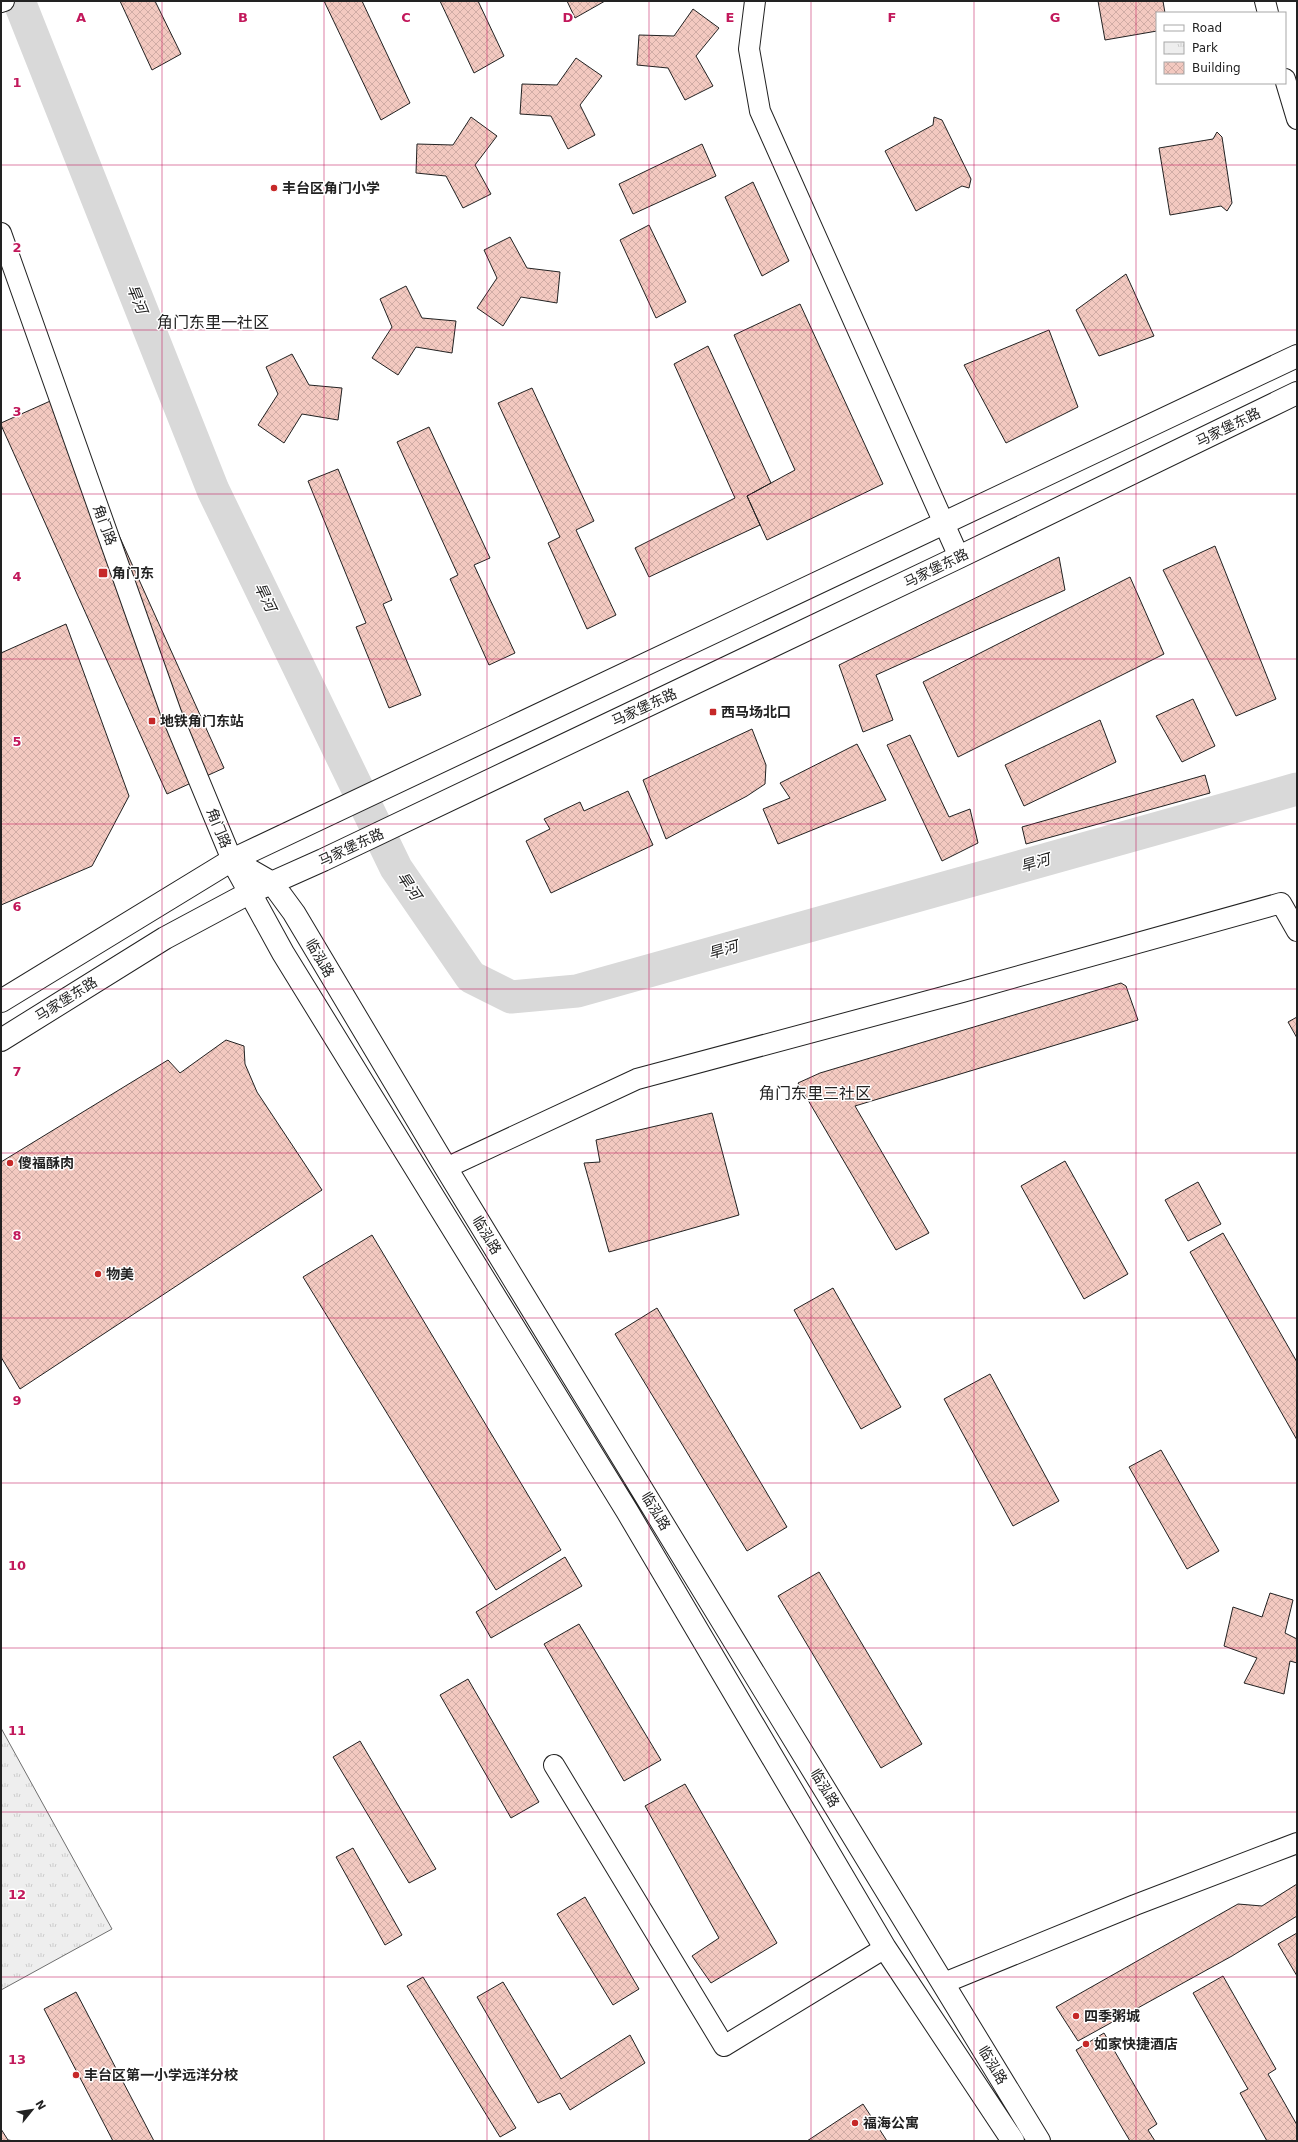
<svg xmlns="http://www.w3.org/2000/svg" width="1298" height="2142" viewBox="0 0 1298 2142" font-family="'DejaVu Sans','Noto Sans SC',sans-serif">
  <defs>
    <pattern id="park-tufts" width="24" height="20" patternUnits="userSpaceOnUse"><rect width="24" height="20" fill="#eee"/><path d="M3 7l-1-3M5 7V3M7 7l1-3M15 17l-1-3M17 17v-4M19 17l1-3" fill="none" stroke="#ccc"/></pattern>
    <pattern id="building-cross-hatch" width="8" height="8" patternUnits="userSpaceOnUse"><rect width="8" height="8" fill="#f3c9c0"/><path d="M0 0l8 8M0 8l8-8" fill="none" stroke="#d0aca5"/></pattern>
  </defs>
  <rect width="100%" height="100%" fill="#fff"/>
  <path fill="url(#park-tufts)" stroke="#6f6f6f" d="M1 1728 112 1929 1 1990Z"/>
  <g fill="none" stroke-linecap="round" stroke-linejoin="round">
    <path stroke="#d9d9d9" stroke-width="33" d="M19 1 213 490 396 868 471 977 511 997 577 991 1297 789"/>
  </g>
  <path fill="url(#building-cross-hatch)" stroke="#222" d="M120 1H155L181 54 152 70Z
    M324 1H362L410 103 381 120Z
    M440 1H478L504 56 474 73Z
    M567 1H605L575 18Z
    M1098 1H1163L1165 13H1157V31L1105 40Z
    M693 9 719 28 696 56 713 86 685 100 668 68 637 65 639 35 674 36Z
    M576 58 602 76 580 105 595 135 568 149 551 116 520 114 522 84 557 85Z
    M471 117 497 136 475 165 491 194 463 208 446 176 416 173 417 144 453 145Z
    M934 117 942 120 971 179 969 188 962 186 916 211 885 151 933 125Z
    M1217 132 1222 137 1232 203 1227 211 1221 206 1170 215 1159 148 1213 139Z
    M702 144 716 176 633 214 619 184Z
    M753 182 789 261 762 276 725 197Z
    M649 225 686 302 656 318 620 240Z
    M510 237 527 268 560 272 557 303 521 297 503 326 477 308 497 278 484 250Z
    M1126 274 1154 336 1099 356 1076 310Z
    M406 286 422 318 456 321 452 353 416 347 398 375 372 358 392 327 380 299Z
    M800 304 883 484 767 540 747 496 795 470 734 335Z
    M1049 330 1078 407 1006 443 964 365Z
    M708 346 771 483 747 496 760 525 649 577 635 548 735 498 674 364Z
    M292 354 309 385 342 388 338 420 302 414 284 443 258 425 278 394 266 367Z
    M532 388 594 521 576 530 616 615 587 629 548 543 560 537 498 403Z
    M57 398 224 768 167 794 1 425V423Z
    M429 427 490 558 474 565 515 653 489 665 450 579 458 575 397 442Z
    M338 469 392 600 383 604 421 695 389 708 356 627 366 623 308 481Z
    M1215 546 1276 699 1236 716 1163 570Z
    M1059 557 1065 590 876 675 893 720 863 732 839 665Z
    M1130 577 1164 654 958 757 923 682Z
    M66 624 129 796 92 866 1 905V653Z
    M1193 699 1215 746 1182 762 1156 716Z
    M1100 720 1116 762 1024 806 1005 765Z
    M752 729 766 765 765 784 747 796 666 839 643 780Z
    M910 735 949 817 970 809 978 843 942 861 887 745Z
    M857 744 886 800 778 844 763 809 790 798 780 783Z
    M1205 775 1210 793 1026 844 1022 827Z
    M628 791 653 845 551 893 526 841 550 829 544 819 580 802 584 811Z
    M1121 983 1126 986 1138 1020 855 1106 929 1233 896 1250 798 1083 820 1073Z
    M1297 1017V1038L1288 1022Z
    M226 1040 244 1046 245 1064 257 1092 322 1190 20 1389 1 1357V1162L168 1060 180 1073Z
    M712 1113 739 1215 609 1252 584 1163 600 1162 596 1140Z
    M1065 1161 1128 1274 1084 1299 1021 1186Z
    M1198 1182 1221 1224 1188 1241 1165 1200Z
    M1223 1233 1297 1362V1440L1190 1252Z
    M372 1235 561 1550 496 1590 303 1277Z
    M833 1288 901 1407 861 1429 794 1310Z
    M657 1308 787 1527 747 1551 615 1334Z
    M990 1374 1059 1501 1013 1526 944 1399Z
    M1161 1450 1219 1551 1187 1569 1129 1467Z
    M565 1557 582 1586 491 1638 476 1612Z
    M819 1572 922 1744 881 1768 778 1596Z
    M1270 1593 1293 1600 1285 1633 1297 1639V1663L1290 1661 1284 1694 1244 1683 1257 1658 1224 1646 1233 1607 1262 1617Z
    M579 1624 661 1760 624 1781 544 1644Z
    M468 1679 539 1802 511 1818 440 1695Z
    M360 1741 436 1869 409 1883 333 1757Z
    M685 1784 777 1943 711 1983 692 1956 719 1938 645 1806Z
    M353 1848 402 1935 385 1945 336 1857Z
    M1297 1884V1916L1232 1956 1078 2041 1056 2007 1238 1904 1262 1906Z
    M585 1897 639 1989 613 2005 557 1914Z
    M1297 1933V1976L1278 1944Z
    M1223 1976 1276 2069 1268 2074 1297 2125V2141H1267L1240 2093 1248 2089 1193 1993Z
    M423 1977 516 2128 500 2137 407 1986Z
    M503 1982 561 2079 630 2035 645 2063 570 2110 560 2093 538 2103 477 1997Z
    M76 1992 154 2141H113L44 2009Z
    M1104 2033 1157 2124 1148 2130 1155 2141H1130L1076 2050Z
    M863 2104 887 2141H807Z
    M1 2129 8 2140 14 2141H1Z"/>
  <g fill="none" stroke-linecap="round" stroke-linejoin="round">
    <g stroke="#222" stroke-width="22">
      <path id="minor" d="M755 1 749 49 760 111 959 557
        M1265 1 1268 13
        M1 2 4 1
        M1285 79 1297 119
        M1 233 171 713 232 860
        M446 1168 637 1079 962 992 1281 903 1297 931
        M554 1765 724 2046 885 1948
        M944 1983 1135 1905 1297 1843"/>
    </g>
    <g stroke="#222" stroke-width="24">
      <path id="major" d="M232 860 272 883 294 913 446 1168 1039 2141
        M232 860 283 953 627 1511 885 1948 1013 2141
        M1 1001 232 860 1297 356
        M1 1040 165 938 249 893 323 860 959 557 1297 393"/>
    </g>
    <use href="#minor" stroke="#fff" stroke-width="20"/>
    <use href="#major" stroke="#fff" stroke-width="22"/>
  </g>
  <path fill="none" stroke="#c2185b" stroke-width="1" stroke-opacity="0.55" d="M162 1V2141M324 1V2141M487 1V2141M649 1V2141M811 1V2141M974 1V2141M1136 1V2141M1 165H1297M1 330H1297M1 494H1297M1 659H1297M1 824H1297M1 989H1297M1 1153H1297M1 1318H1297M1 1483H1297M1 1648H1297M1 1812H1297M1 1977H1297"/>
  <g fill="#c62828" stroke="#fff" stroke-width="1.5">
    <circle cx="274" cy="188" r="4"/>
    <rect x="98" y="568" width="10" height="10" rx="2"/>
    <rect x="709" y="708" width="8" height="8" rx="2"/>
    <rect x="148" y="717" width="8" height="8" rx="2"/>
    <circle cx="10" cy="1163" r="4"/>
    <circle cx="98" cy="1274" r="4"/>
    <circle cx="1076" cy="2016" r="4"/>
    <circle cx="1086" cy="2044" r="4"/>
    <circle cx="76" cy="2075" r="4"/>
    <circle cx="855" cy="2123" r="4"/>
  </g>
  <g text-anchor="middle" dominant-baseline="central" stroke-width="3" stroke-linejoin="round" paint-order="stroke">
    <g font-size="14" font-weight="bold" fill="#222" stroke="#fff" text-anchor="start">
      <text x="282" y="188">丰台区角门小学</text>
      <text x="112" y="573">角门东</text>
      <text x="721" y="712">西马场北口</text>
      <text x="160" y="721">地铁角门东站</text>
      <text x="18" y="1163">傻福酥肉</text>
      <text x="106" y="1274">物美</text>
      <text x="1084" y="2016">四季粥城</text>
      <text x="1094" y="2044">如家快捷酒店</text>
      <text x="84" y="2075">丰台区第一小学远洋分校</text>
      <text x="863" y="2123">福海公寓</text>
    </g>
    <g font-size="14" fill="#222" stroke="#fff">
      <text transform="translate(1228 427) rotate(-26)">马家堡东路</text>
      <text transform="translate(105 525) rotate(70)">角门路</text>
      <text transform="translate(936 568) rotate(-26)">马家堡东路</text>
      <text transform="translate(644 707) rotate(-25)">马家堡东路</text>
      <text transform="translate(219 828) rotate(68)">角门路</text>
      <text transform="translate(351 847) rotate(-25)">马家堡东路</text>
      <text transform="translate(320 958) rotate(60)">临泓路</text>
      <text transform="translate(66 999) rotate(-32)">马家堡东路</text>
      <text transform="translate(487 1235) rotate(59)">临泓路</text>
      <text transform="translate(656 1511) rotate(59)">临泓路</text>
      <text transform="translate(825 1788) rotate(59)">临泓路</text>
      <text transform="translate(993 2065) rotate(59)">临泓路</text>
    </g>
    <g font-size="15" font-style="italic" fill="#222" stroke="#fff">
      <text transform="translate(137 299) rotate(68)">旱河</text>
      <text transform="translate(265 597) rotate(64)">旱河</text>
      <text transform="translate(1035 863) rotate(-16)">旱河</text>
      <text transform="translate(409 886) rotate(56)">旱河</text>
      <text transform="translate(723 950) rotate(-16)">旱河</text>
    </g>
    <g font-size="16" fill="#222" stroke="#fff">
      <text x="213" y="322">角门东里一社区</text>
      <text x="815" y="1093">角门东里三社区</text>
    </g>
  </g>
  <g font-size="13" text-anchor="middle" font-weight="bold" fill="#c2185b" stroke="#fff" stroke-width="3" stroke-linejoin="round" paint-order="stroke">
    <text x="81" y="22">A</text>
    <text x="243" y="22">B</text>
    <text x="406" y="22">C</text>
    <text x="568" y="22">D</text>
    <text x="730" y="22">E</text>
    <text x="892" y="22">F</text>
    <text x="1055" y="22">G</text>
    <text x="17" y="87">1</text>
    <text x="17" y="252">2</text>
    <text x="17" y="416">3</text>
    <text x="17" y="581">4</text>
    <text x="17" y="746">5</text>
    <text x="17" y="911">6</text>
    <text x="17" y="1076">7</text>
    <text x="17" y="1240">8</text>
    <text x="17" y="1405">9</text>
    <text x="17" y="1570">10</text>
    <text x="17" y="1735">11</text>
    <text x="17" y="1899">12</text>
    <text x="17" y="2064">13</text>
  </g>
  <rect width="1298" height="2142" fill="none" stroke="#222222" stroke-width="4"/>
  <rect x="1156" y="12" width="130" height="72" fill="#ffffff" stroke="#a7a7a7"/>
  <rect x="1164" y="25" width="20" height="6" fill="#ffffff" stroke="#a7a7a7"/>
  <text x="1192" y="32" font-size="12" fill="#222222">Road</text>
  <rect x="1164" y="42" width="20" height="12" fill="url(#park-tufts)" stroke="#a7a7a7"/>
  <text x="1192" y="52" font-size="12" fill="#222222">Park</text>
  <rect x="1164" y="62" width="20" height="12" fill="url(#building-cross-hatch)" stroke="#a7a7a7"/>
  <text x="1192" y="72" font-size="12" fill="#222222">Building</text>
  <g transform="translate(32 2110) rotate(60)" stroke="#ffffff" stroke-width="3" paint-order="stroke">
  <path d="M0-3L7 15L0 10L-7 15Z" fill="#222222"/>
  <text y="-6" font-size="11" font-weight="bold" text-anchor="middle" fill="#222222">N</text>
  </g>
</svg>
